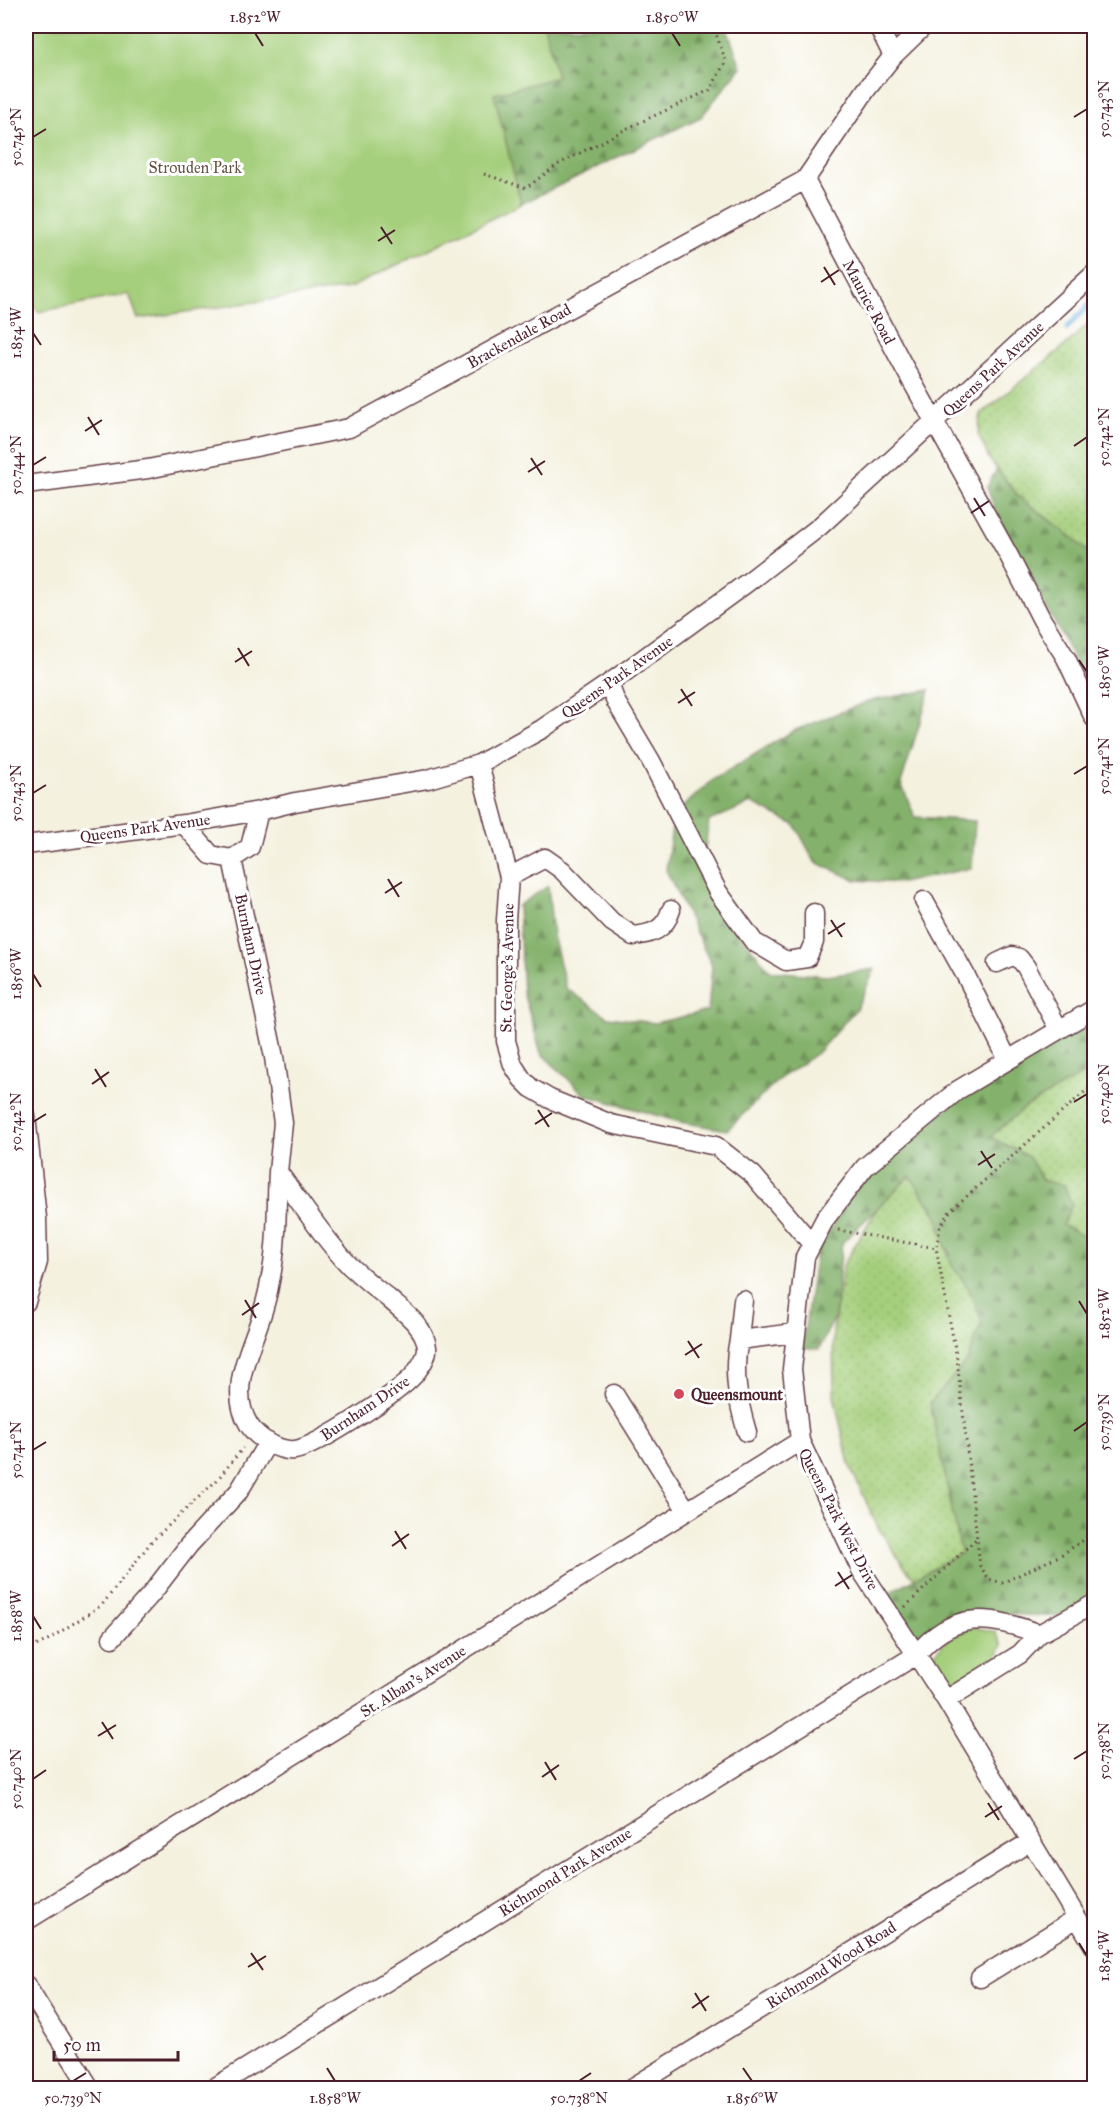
<svg xmlns="http://www.w3.org/2000/svg" width="1120" height="2114" viewBox="0 0 1120 2114" font-family="'IM FELL Great Primer',serif">
  <defs>
    <pattern id="grass-dots" width="8" height="8" patternUnits="userSpaceOnUse" patternTransform="scale(1.5)"><rect width="8" height="8" fill="#a5cf7c"/><path d="M2 2h.1M6 6h.1" fill="none" stroke="#90b16b" stroke-width="1.8" stroke-linecap="round"/></pattern>
    <pattern id="forest-firs" width="22" height="20" patternUnits="userSpaceOnUse" patternTransform="scale(1.5)"><rect width="22" height="20" fill="#84b26c"/><path d="M5 1l3.5 6h-7zM16 11l3.5 6h-7z" fill="#6e9059"/></pattern>
  </defs>
  <rect width="100%" height="100%" fill="#fff"/>
  <filter id="ink" filterUnits="userSpaceOnUse"><feTurbulence type="fractalNoise" baseFrequency=".0167" numOctaves="2"/><feDisplacementMap in="SourceGraphic" scale="12" xChannelSelector="R" yChannelSelector="G"/><feConvolveMatrix kernelMatrix="1 2 1 2 8 2 1 2 1" color-interpolation-filters="sRGB"/></filter>
  <filter id="wash" filterUnits="userSpaceOnUse"><feTurbulence type="fractalNoise" baseFrequency=".008" numOctaves="4" result="noise"/><feDisplacementMap in="SourceGraphic" scale="24" xChannelSelector="R" yChannelSelector="G"/><feGaussianBlur stdDeviation="1.35" result="paint"/><feColorMatrix in="noise" values="0 0 0 0 0 0 0 0 0 0 0 0 0 0 0 0 0 1.4 0 .05"/><feComposite in="paint" operator="in"/></filter>
  <g filter="url(#wash)">
    <rect width="100%" height="100%" fill="#f4f1df"/>
    <path fill="url(#grass-dots)" stroke="#787754" stroke-width="1.5" d="M1094 318V558L1073 538 1018 496 990 460 978 434 981 414 1068 343Z
      M1094 1048V1564L927 1593 903 1565 878 1528 849 1464 834 1396 833 1330 844 1263 883 1199 961 1132Z"/>
    <path fill="url(#forest-firs)" stroke="#67684c" stroke-width="1.5" d="M544 26H726L741 67 701 117 521 204 494 94 557 77Z
      M997 469 1018 496 1073 538 1094 558V697L995 510 987 487Z
      M930 690 901 783 915 817 975 821 972 868 901 883 856 880 815 862 795 825 751 803 709 821 703 862 722 912 770 971 827 976 875 969 856 1009 817 1053 778 1080 727 1130 680 1122 585 1095 541 1053 523 992 518 906 548 886 553 935 566 988 608 1017 655 1023 708 1011 712 966 666 870 674 815 714 779 793 731 869 701Z
      M1094 1016V1068L1026 1107 990 1137 1029 1157 1043 1181 1064 1185 1072 1205 1062 1225 1088 1238 1094 1244V1601L1066 1617 965 1612 916 1644 885 1595 961 1553 930 1403 967 1361 982 1322 969 1289 951 1264 937 1216 910 1176 842 1243 835 1316 819 1349 802 1348 816 1253 857 1187 960 1097Z"/>
    <path fill="#a5cf7c" stroke="#787754" stroke-width="1.5" d="M26 26H544L557 77 494 94 521 204 350 288 138 319 129 294 38 312 26 293Z
      M974 1627 995 1632 1002 1645 996 1658 965 1678 945 1683 930 1664C938 1642 953 1635 974 1627Z"/>
    <g fill="none" stroke-linecap="round" stroke-linejoin="round">
      <path stroke="#68abdd" stroke-width="5" d="M1067 328 1094 299"/>
    </g>
  </g>
  <g filter="url(#ink)">
    <g fill="none" stroke-linecap="round" stroke-linejoin="round">
      <g stroke="#643e46" stroke-width="21">
        <path id="minor" d="M878 26 893 56
          M805 180 904 367 1009 556 1042 620 1066 658 1094 718
          M26 485 148 469 349 428 805 180 866 90 893 56 924 26
          M609 684 616 702 651 761 718 892 754 942 786 961 807 958 814 942V913
          M479 764 509 877 506 920V1041L513 1065 522 1079 531 1088 550 1099 611 1124 716 1146 753 1175 812 1244
          M184 824 211 855 232 859 250 847 259 811
          M26 845 184 824 259 811 295 802 428 779 479 764 542 729 614 680 748 582 819 527 1094 274
          M232 859 274 1057 283 1123 278 1172C301 1203 323 1238 350 1266 362 1277 375 1288 388 1298 402 1311 425 1326 427 1347 428 1357 420 1367 414 1375 398 1393 318 1446 295 1450 279 1452 257 1438 249 1425 228 1391 249 1353 260 1320 264 1308 268 1294 270 1281 278 1245 276 1208 278 1172
          M509 877 545 858 562 870 612 922 633 936C652 934 665 930 671 910
          M924 901 966 976 1008 1060
          M997 963 1012 956 1019 958 1026 967 1059 1030
          M1094 1009 958 1090 865 1167 825 1219 805 1257 792 1369 800 1441 861 1570 946 1700 1094 1946
          M26 1116 37 1218 38 1262 26 1302
          M739 1340 743 1300
          M614 1394 687 1511
          M747 1432C738 1402 732 1371 739 1340L795 1333
          M112 1638 152 1593 189 1545 239 1491 268 1442
          M946 1700 1020 1654 1039 1634 1094 1604
          M26 1921 800 1441
          M980 1978 1077 1918
          M26 1985 90 2088
          M214 2088 916 1655C953 1610 989 1615 1039 1634
          M632 2088 1031 1841"/>
      </g>
      <path stroke="#643e46" stroke-width="3" stroke-dasharray="1.5 4.5" stroke-linecap="butt" d="M484 174 526 188 557 165 630 127 710 90 726 61 713 26
        M1094 1085 1087 1090 950 1211 940 1228 936 1248 957 1359 980 1566 989 1579 1002 1583 1061 1555 1094 1533
        M838 1230 936 1248
        M905 1607 977 1538
        M26 1651 46 1641 102 1605 152 1541 217 1480 243 1448"/>
      <use href="#minor" stroke="#fff" stroke-width="18"/>
    </g>
  </g>
  <path fill="none" stroke="#4a1f2b" stroke-width="2" d="M255 33 263 46M672 33 680 46M1074 117 1087 109M33 137 46 129M381 227 392 244M378 241 395 230M824 267 835 285M821 282 839 270M33 333 41 345M88 417 99 435M85 431 102 420M1074 446 1087 437M531 458 542 475M33 465 46 457M528 472 545 461M974 498 985 516M971 513 989 501M238 648 249 666M1079 660 1087 672M235 662 252 651M681 689 692 706M678 703 695 692M1074 774 1087 766M33 793 46 785M388 879 399 897M385 893 402 882M831 920 842 937M828 934 845 923M33 974 41 987M95 1069 106 1087M92 1084 109 1072M1074 1102 1087 1094M538 1110 549 1127M33 1122 46 1114M535 1124 552 1113M981 1151 992 1168M978 1165 995 1154M245 1300 256 1318M1079 1301 1087 1314M242 1315 259 1303M688 1341 699 1358M685 1355 702 1344M1074 1431 1087 1422M33 1450 46 1442M395 1531 406 1549M392 1546 409 1534M838 1572 849 1589M835 1586 852 1575M33 1616 41 1629M102 1722 113 1739M98 1736 116 1725M1074 1759 1087 1751M545 1762 556 1780M542 1777 559 1765M33 1779 46 1770M988 1803 999 1820M985 1817 1002 1806M1079 1943 1087 1956M251 1953 263 1970M248 1967 266 1956M695 1993 706 2011M692 2008 709 1996M327 2068 335 2081M743 2068 752 2081M73 2081 86 2073M579 2081 591 2073"/>
  <circle fill="#d1495b" stroke="#fff" stroke-width="2" cx="679" cy="1394" r="6"/>
  <g text-anchor="middle" dominant-baseline="central" stroke-width="6" stroke-linejoin="round" paint-order="stroke">
    <g font-size="16" fill="#655443" stroke="#fff">
      <text x="195" y="167">Strouden Park</text>
    </g>
    <g font-size="16" fill="#4a1f2b" stroke="#fff">
      <text transform="translate(869 302) rotate(62)">Maurice Road</text>
      <text transform="translate(519 336) rotate(-29)">Brackendale Road</text>
      <text transform="translate(993 369) rotate(-43)">Queens Park Avenue</text>
      <text transform="translate(617 677) rotate(-35)">Queens Park Avenue</text>
      <text transform="translate(145 828) rotate(-8)">Queens Park Avenue</text>
      <text transform="translate(251 944) rotate(78)">Burnham Drive</text>
      <text transform="translate(507 968) rotate(-89)">St. George's Avenue</text>
      <text transform="translate(365 1408) rotate(-34)">Burnham Drive</text>
      <text transform="translate(839 1519) rotate(63)">Queens Park West Drive</text>
      <text transform="translate(413 1681) rotate(-32)">St. Alban's Avenue</text>
      <text transform="translate(565 1872) rotate(-32)">Richmond Park Avenue</text>
      <text transform="translate(831 1965) rotate(-32)">Richmond Wood Road</text>
    </g>
    <g font-size="16" font-weight="bold" fill="#4a1f2b" stroke="#fff" text-anchor="start">
      <text x="691" y="1394">Queensmount</text>
    </g>
  </g>
  <rect width="1120" height="2114" fill="none" stroke="#fff" stroke-width="66"/>
  <path d="M54 2051v9h124v-9" fill="none" stroke="#4a1f2b" stroke-width="3"/>
  <text x="63" y="2051" font-size="18" fill="#4a1f2b" stroke="#ffffff" stroke-width="4.5" paint-order="stroke">50 m</text>
  <rect x="33" y="33" width="1054" height="2048" fill="none" stroke="#4a1f2b" stroke-width="2"/>
  <g font-size="15" text-anchor="middle" fill="#4a1f2b">
    <text x="255" y="22">1.852°W</text>
    <text x="672" y="22">1.850°W</text>
    <text transform="translate(1104 109) rotate(-90)" y="5">50.743°N</text>
    <text transform="translate(16 137) rotate(-90)" y="5">50.745°N</text>
    <text transform="translate(16 333) rotate(-90)" y="5">1.854°W</text>
    <text transform="translate(1104 437) rotate(-90)" y="5">50.742°N</text>
    <text transform="translate(16 465) rotate(-90)" y="5">50.744°N</text>
    <text transform="translate(1104 672) rotate(-90)" y="5">1.850°W</text>
    <text transform="translate(1104 766) rotate(-90)" y="5">50.741°N</text>
    <text transform="translate(16 793) rotate(-90)" y="5">50.743°N</text>
    <text transform="translate(16 974) rotate(-90)" y="5">1.856°W</text>
    <text transform="translate(1104 1094) rotate(-90)" y="5">50.740°N</text>
    <text transform="translate(16 1122) rotate(-90)" y="5">50.742°N</text>
    <text transform="translate(1104 1314) rotate(-90)" y="5">1.852°W</text>
    <text transform="translate(1104 1422) rotate(-90)" y="5">50.739°N</text>
    <text transform="translate(16 1450) rotate(-90)" y="5">50.741°N</text>
    <text transform="translate(16 1616) rotate(-90)" y="5">1.858°W</text>
    <text transform="translate(1104 1751) rotate(-90)" y="5">50.738°N</text>
    <text transform="translate(16 1779) rotate(-90)" y="5">50.740°N</text>
    <text transform="translate(1104 1956) rotate(-90)" y="5">1.854°W</text>
    <text x="73" y="2103">50.739°N</text>
    <text x="335" y="2103">1.858°W</text>
    <text x="579" y="2103">50.738°N</text>
    <text x="752" y="2103">1.856°W</text>
  </g>
</svg>
